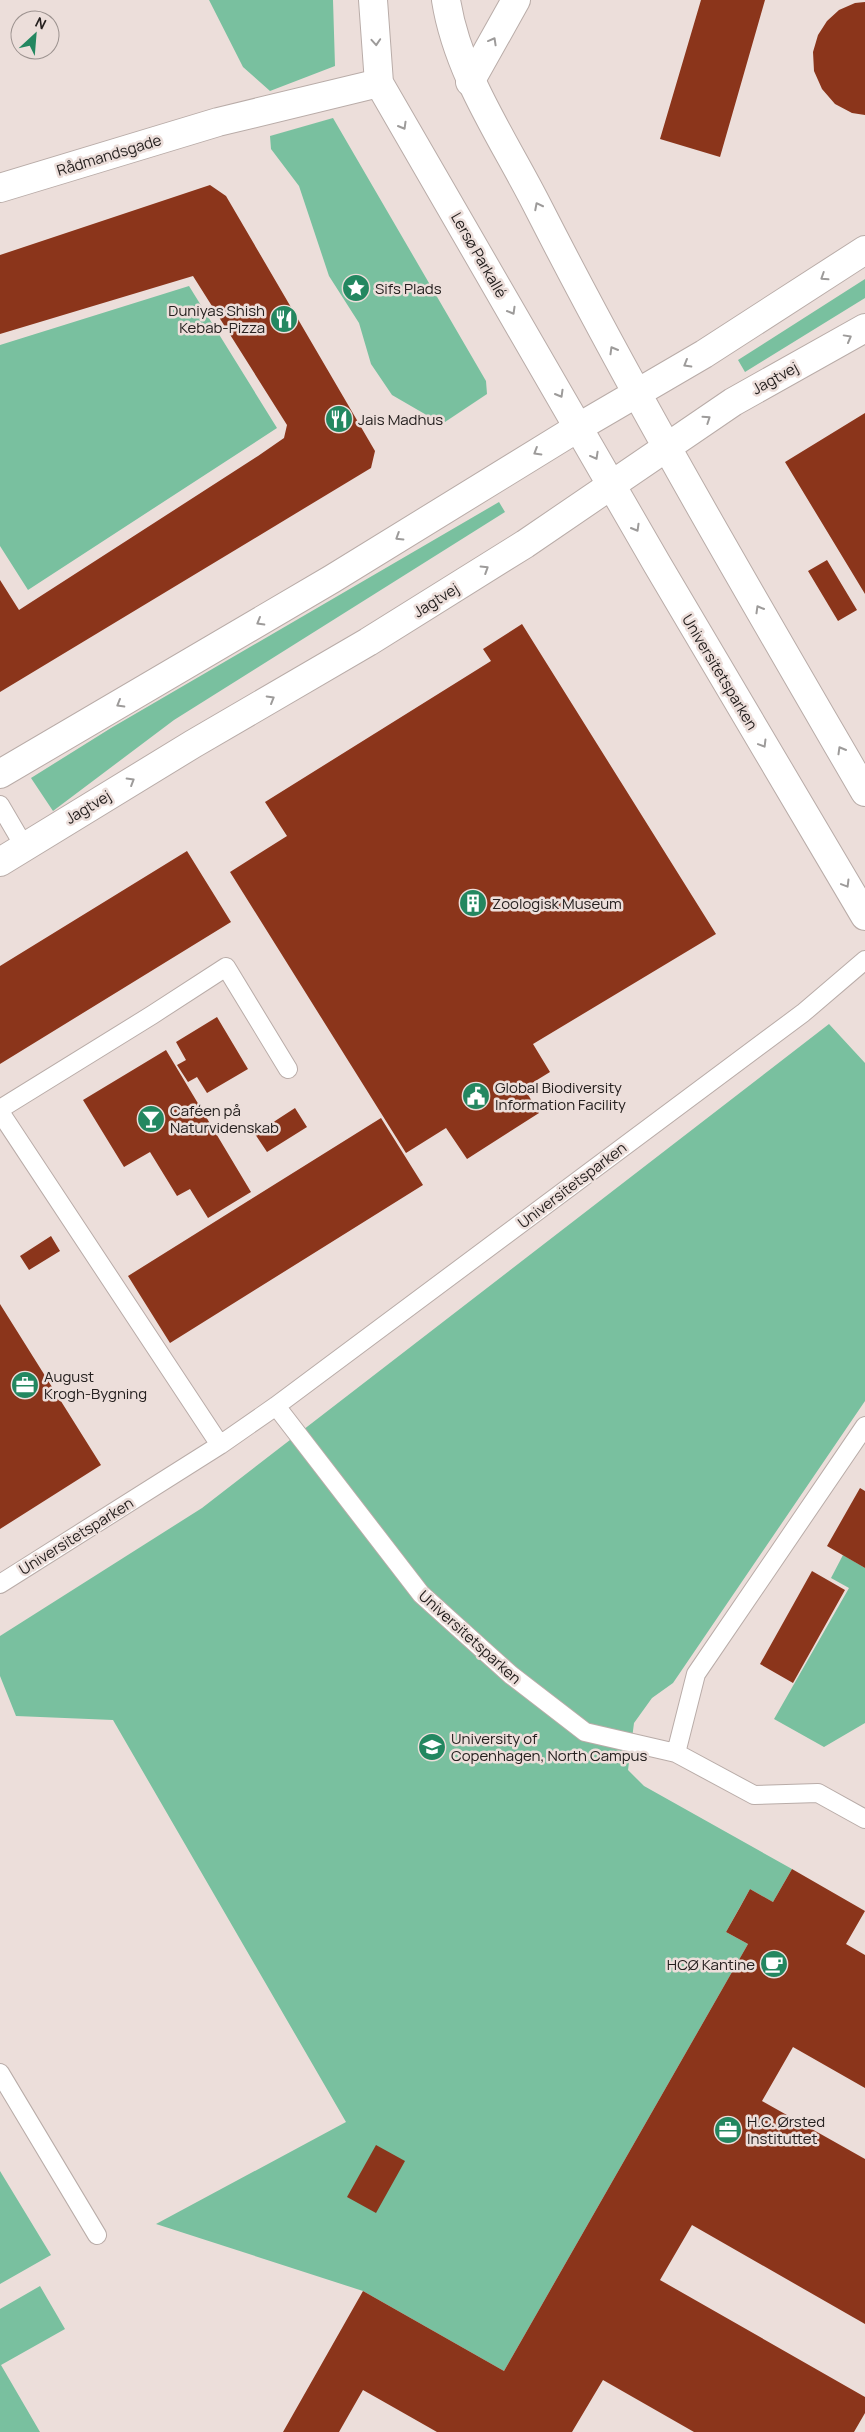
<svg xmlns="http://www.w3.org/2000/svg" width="865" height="2432" viewBox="0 0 865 2432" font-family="Manrope,sans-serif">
  <rect width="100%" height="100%" fill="#ecdeda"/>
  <path fill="#79c09f" d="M209 0H333L335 66 270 91 243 67Z
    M333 118 486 381 487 394 442 424 392 395 371 364 359 323 329 276 299 186 271 149 270 136Z
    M865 279V298L745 372 738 360Z
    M189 286 277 428 28 590 0 546V345Z
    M499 502 505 512 174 720 53 811 31 778 111 728Z
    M829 1024 865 1063V1401L673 1683 652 1698 634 1723 628 1770 644 1786 792 1869 773 1902 750 1889 726 1932 748 1944 504 2371 363 2291 156 2224 346 2122 113 1720 16 1716 0 1676V1636L202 1508Z
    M843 1555 865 1568V1723L824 1747 774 1719 849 1588 831 1578Z
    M0 2171 51 2255 0 2284Z
    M40 2286 65 2329 1 2365 40 2432H0V2309Z"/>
  <path fill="#8b351b" d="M701 0H765L720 157 660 139Z
    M865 2V115L852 113 835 104 822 89 814 71 813 52 818 35 827 21 839 10 855 3Z
    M210 185 226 196 375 451 371 468 0 692V580L19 610 258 456 284 438 287 425 193 276 0 334V255Z
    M865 413V594L785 462Z
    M827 560 857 610 838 621 808 571Z
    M522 624 716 934 533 1044 550 1072 524 1088 539 1113 467 1159 446 1128 406 1153 230 872 287 836 265 802 491 661 483 649Z
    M187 851 231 922 0 1064V966Z
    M217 1017 248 1069 207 1093 197 1077 188 1082 177 1065 186 1060 176 1042Z
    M166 1050 251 1192 208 1218 190 1189 177 1196 150 1152 124 1167 83 1100Z
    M295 1108 307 1127 267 1152 255 1134Z
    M381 1118 423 1185 170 1343 128 1276Z
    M51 1236 60 1251 29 1270 20 1256Z
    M0 1304 101 1465 0 1529Z
    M860 1488 865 1491V1568L827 1546Z
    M812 1571 845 1590 793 1683 760 1664Z
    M792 1869 865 1911 846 1944 865 1955V2088L793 2047 762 2101 865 2159V2324L692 2225 660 2280 865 2397V2413L854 2432H694L603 2380 572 2432H437L363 2390 339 2432H283L363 2291 504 2371 748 1944 726 1932 739 1909 750 1889 773 1902Z
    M376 2145 405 2161 376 2213 347 2197Z"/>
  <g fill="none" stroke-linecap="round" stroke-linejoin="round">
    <g stroke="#b9aca8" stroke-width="20">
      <path id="lane" d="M0 805 24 846
        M0 1109 152 1015 226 967 288 1069
        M0 1112 220 1445
        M276 1406 421 1594 511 1675 585 1732 676 1753 754 1795 818 1793 865 1819
        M0 1584 220 1445 276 1406 803 1013 865 960
        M676 1753 696 1674 865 1426
        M0 2073 97 2235"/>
    </g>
    <g stroke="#b9aca8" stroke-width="30">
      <path id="street" d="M470 82 516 0
        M0 188 218 122 379 83"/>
    </g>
    <g stroke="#b9aca8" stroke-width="30">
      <path id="secondary" d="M373 0 379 83 657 564 865 916
        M446 0C458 76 505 141 539 209 640 407 753 599 865 792
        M0 774 332 579 579 427 704 354 865 250
        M0 862 193 744 368 642 525 544 733 402 865 328"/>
    </g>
    <use href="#lane" stroke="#fff" stroke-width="18"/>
    <use href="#street" stroke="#fff" stroke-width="28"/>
    <use href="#secondary" stroke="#fff" stroke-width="28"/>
  </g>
  <defs><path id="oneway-chevron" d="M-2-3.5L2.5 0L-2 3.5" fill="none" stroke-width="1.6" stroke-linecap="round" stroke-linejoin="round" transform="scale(1.25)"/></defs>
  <g stroke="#9d9b9a">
    <use href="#oneway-chevron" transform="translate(493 41) rotate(-61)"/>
    <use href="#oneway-chevron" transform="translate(376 42) rotate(86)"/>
    <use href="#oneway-chevron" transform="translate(403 126) rotate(60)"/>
    <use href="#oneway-chevron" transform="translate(538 206) rotate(-117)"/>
    <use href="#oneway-chevron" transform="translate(824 277) rotate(147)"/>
    <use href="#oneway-chevron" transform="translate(512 311) rotate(60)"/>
    <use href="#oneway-chevron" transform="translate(848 338) rotate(-29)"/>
    <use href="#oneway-chevron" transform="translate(613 350) rotate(-120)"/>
    <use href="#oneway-chevron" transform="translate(687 364) rotate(150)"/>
    <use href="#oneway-chevron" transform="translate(560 394) rotate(60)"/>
    <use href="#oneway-chevron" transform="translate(707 419) rotate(-34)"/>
    <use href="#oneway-chevron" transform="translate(537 452) rotate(149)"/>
    <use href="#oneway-chevron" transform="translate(595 456) rotate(61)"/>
    <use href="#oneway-chevron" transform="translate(636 528) rotate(60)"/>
    <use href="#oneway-chevron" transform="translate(399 537) rotate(148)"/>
    <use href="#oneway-chevron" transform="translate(485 569) rotate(-32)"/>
    <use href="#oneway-chevron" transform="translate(759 609) rotate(-120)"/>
    <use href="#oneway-chevron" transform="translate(260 622) rotate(150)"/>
    <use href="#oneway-chevron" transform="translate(271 699) rotate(-30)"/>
    <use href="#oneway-chevron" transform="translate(120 704) rotate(150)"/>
    <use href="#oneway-chevron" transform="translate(763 744) rotate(59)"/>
    <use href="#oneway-chevron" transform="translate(841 750) rotate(-120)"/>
    <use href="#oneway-chevron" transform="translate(131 781) rotate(-31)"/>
    <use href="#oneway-chevron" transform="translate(846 884) rotate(59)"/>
  </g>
  <defs>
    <g id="sight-disc" transform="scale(1.4375)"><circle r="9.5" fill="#238760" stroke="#ecdeda"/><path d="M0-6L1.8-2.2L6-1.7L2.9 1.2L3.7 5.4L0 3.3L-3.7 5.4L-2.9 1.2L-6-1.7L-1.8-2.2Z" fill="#fff"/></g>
    <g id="restaurant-disc" transform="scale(1.4375)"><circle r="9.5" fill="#238760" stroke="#ecdeda"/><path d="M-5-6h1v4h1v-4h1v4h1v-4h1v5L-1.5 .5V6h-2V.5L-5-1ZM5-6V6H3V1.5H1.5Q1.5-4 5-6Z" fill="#fff"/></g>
    <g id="building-disc" transform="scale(1.4375)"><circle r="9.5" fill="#238760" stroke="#ecdeda"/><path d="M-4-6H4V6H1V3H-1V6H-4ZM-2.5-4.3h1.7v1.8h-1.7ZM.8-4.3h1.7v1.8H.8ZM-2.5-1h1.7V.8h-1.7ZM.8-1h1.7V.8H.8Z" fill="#fff"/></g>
    <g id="civic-disc" transform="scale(1.4375)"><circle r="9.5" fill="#238760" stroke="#ecdeda"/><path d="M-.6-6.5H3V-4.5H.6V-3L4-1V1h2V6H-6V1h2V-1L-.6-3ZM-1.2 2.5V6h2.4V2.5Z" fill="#fff"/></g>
    <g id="bar-disc" transform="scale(1.4375)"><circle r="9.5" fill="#238760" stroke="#ecdeda"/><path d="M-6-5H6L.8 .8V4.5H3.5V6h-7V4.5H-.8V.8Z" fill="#fff"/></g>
    <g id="office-disc" transform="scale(1.4375)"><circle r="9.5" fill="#238760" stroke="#ecdeda"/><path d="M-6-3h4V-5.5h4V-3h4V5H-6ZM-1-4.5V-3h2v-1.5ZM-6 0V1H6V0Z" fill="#fff"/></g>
    <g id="university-disc" transform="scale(1.4375)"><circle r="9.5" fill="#238760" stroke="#ecdeda"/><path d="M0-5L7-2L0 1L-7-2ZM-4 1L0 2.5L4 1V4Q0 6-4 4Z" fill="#fff"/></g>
    <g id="cafe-disc" transform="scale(1.4375)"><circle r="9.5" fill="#238760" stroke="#ecdeda"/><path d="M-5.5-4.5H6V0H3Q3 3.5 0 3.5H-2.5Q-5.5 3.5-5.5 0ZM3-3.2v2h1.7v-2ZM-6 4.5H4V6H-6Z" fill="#fff"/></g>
  </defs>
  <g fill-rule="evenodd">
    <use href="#sight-disc" x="356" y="288"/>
    <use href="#restaurant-disc" x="284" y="319"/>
    <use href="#restaurant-disc" x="339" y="419"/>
    <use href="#building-disc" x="473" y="903"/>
    <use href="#civic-disc" x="476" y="1096"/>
    <use href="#bar-disc" x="151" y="1119"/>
    <use href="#office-disc" x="25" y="1385"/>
    <use href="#university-disc" x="432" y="1747"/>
    <use href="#cafe-disc" x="774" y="1964"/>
    <use href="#office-disc" x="728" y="2130"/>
  </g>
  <g text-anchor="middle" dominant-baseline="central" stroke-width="5" stroke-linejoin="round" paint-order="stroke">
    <g font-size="15" fill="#25201f" stroke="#ecdeda">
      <text transform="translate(109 155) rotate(-17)">Rådmandsgade</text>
      <text transform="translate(479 255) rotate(60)">Lersø Parkallé</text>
      <text transform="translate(775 378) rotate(-29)">Jagtvej</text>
      <text transform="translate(436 600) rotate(-32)">Jagtvej</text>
      <text transform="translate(720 672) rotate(59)">Universitetsparken</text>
      <text transform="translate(88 807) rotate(-31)">Jagtvej</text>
      <text transform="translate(572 1185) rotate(-37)">Universitetsparken</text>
      <text transform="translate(76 1536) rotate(-32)">Universitetsparken</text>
      <text transform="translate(470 1637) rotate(42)">Universitetsparken</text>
    </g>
    <g font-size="15" fill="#25201f" stroke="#ecdeda" text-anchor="start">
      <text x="375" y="288">Sifs Plads</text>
      <text x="265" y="310" text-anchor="end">Duniyas Shish<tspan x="265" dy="17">Kebab-Pizza</tspan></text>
      <text x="358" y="419">Jais Madhus</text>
      <text x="492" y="903">Zoologisk Museum</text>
      <text x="495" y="1087">Global Biodiversity<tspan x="495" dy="17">Information Facility</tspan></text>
      <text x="170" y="1110">Caféen på<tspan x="170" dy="17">Naturvidenskab</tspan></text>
      <text x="44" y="1376">August<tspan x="44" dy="17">Krogh-Bygning</tspan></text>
      <text x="451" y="1738">University of<tspan x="451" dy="17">Copenhagen, North Campus</tspan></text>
      <text x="755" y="1964" text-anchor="end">HCØ Kantine</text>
      <text x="747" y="2121">H.C. Ørsted<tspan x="747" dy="17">Instituttet</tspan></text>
    </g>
  </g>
  <g transform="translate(35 35) rotate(26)"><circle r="24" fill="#ecdeda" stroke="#9c928f"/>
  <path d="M0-4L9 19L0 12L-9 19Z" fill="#238760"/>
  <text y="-8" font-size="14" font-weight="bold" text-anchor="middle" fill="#25201f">N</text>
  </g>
</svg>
